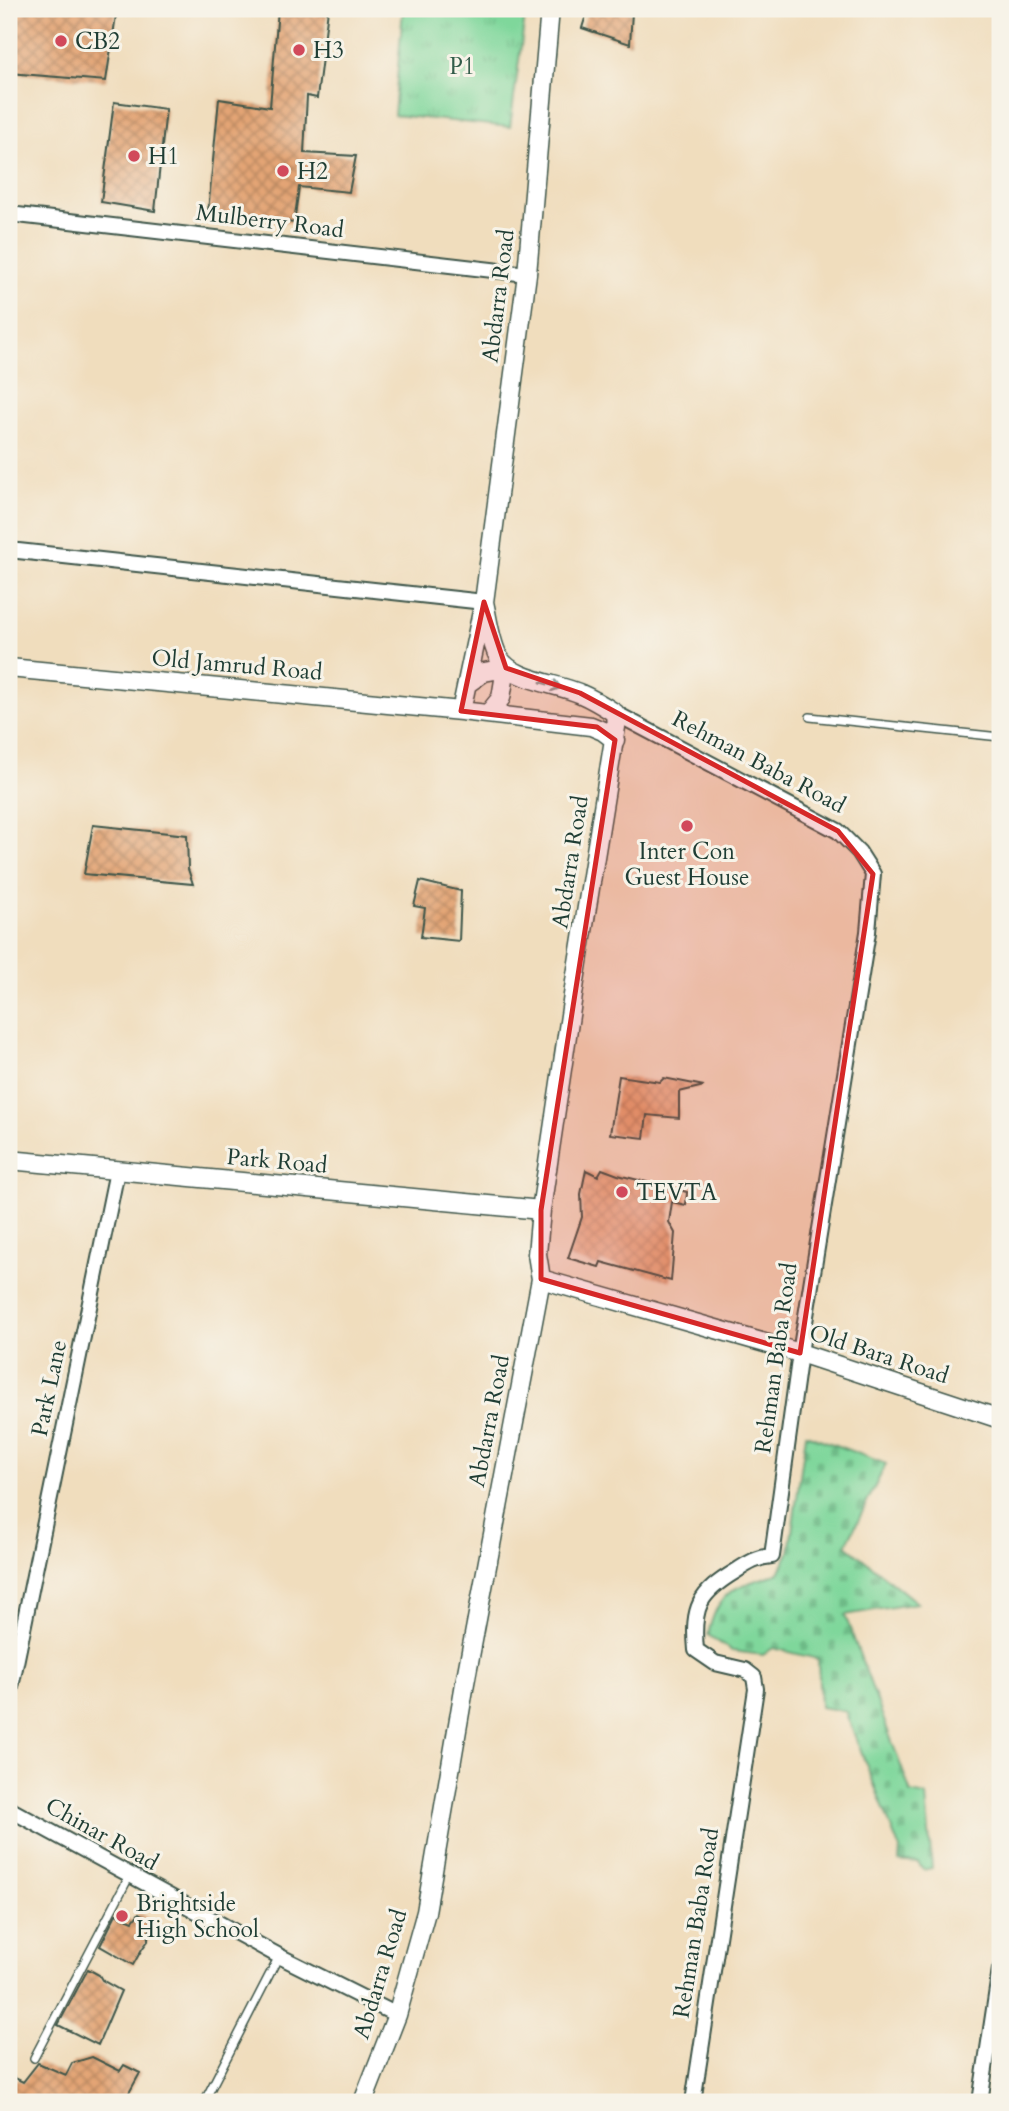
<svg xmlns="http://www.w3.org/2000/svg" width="1009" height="2111" viewBox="0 0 1009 2111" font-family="Cardo,serif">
  <defs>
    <pattern id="grass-tufts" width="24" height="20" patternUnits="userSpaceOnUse" patternTransform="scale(1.75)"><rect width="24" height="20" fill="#7fd79b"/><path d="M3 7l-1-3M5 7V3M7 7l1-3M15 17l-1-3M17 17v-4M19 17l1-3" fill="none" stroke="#6db986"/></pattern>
    <pattern id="cemetery-stones" width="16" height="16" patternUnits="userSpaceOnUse" patternTransform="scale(1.75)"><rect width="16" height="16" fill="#7fd79b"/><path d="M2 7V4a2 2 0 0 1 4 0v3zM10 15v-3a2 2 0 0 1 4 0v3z" fill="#6db986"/></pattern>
    <pattern id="building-cross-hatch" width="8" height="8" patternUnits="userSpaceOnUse" patternTransform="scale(1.75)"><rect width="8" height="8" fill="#e3a474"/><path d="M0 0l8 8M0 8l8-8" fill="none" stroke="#b78760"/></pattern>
  </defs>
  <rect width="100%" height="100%" fill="#f7f3e8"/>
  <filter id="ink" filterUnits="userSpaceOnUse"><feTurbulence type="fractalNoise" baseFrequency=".0143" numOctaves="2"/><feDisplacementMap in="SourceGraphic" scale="14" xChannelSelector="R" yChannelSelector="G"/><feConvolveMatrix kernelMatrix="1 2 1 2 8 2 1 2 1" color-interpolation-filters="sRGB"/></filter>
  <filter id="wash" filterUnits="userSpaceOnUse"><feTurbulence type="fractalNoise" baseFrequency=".00686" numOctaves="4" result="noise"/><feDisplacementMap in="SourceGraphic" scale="28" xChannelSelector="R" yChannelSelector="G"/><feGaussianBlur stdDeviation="1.57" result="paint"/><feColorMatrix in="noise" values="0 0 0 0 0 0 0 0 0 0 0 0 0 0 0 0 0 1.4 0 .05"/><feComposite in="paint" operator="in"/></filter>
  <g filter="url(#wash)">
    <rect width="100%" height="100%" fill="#f0ddbd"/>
    <path fill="url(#grass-tufts)" stroke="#4f8a68" stroke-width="2" d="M403 9H526L510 127 394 115Z"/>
    <path fill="url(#cemetery-stones)" stroke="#4f8a68" stroke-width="2" d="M806 1434 886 1464 846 1545 917 1603 845 1615 911 1793 926 1796 932 1868 923 1870 918 1863 899 1861 900 1850 845 1711 820 1707 818 1659 773 1648 763 1655 732 1651 708 1635C718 1587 737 1587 779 1573L789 1553Z"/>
    <g id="blocks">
      <path fill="url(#building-cross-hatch)" d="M9 9H117L106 81 9 73Z
        M278 9H328L317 98 307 96 304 153 356 156 349 192 299 187 294 223 208 212 219 99 270 107Z
        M588 9 632 12 630 44 582 28Z
        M114 102 166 109 155 211 101 202Z
        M93 825 187 835 188 869 193 884 84 874Z
        M420 881 461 891 459 941 421 937 425 908 414 906Z
        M619 1076 660 1082 664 1078 704 1086 679 1092V1118L647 1115 644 1138 610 1134Z
        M602 1169 618 1175 687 1192 686 1205 672 1202 669 1222 675 1233 671 1281 601 1262 599 1267 568 1258 582 1217 581 1194 586 1170 598 1176Z
        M139 1913 154 1922 148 1934V1941L142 1949 133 1965 100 1946 116 1914 133 1921Z
        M88 1969 99 1975 102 1980 121 1991 98 2045 58 2025Z
        M92 2057 120 2071 124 2065 140 2073 124 2102H9V2075L23 2082 38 2063 66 2075 72 2063Z"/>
    </g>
  </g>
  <g filter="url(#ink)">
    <use href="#blocks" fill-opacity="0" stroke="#3e5549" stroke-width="2"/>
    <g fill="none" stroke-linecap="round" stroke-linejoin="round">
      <g stroke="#3e5549" stroke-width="10">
        <path id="service" d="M810 717 1000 737
          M34 2058 130 1875
          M204 2102 279 1956"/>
      </g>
      <g stroke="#3e5549" stroke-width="18">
        <path id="minor" d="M9 214 527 274
          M9 550 484 602
          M615 713 838 831 859 852 873 874 868 932 800 1353 772 1556C758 1557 748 1563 736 1571 699 1593 692 1607 696 1650L715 1663 745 1670 754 1677 756 1689 693 2102
          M9 1697 117 1171
          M9 1809 279 1956 397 2015
          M980 2102 1000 1969"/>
      </g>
      <g stroke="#3e5549" stroke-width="21">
        <path id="tertiary" d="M9 668 461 711 591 726 603 731 615 740
          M467 684 484 672 506 668 501 698 488 714
          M461 711 484 602 527 274 550 9
          M9 1160 541 1210
          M541 1279 800 1353 1000 1419
          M363 2102 397 2015 426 1912 465 1683 541 1279 537 1254 541 1210 576 975 616 727 615 713C604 706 593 699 581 694 558 683 511 681 498 656 490 640 488 620 484 602"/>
      </g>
      <use href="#service" stroke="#fff" stroke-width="7"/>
      <use href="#minor" stroke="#fff" stroke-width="14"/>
      <use href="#tertiary" stroke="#fff" stroke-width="18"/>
    </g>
    <defs><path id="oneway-shaft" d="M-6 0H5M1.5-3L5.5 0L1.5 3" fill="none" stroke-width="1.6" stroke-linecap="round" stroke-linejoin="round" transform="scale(1.75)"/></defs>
    <use stroke="#8f9e9a" href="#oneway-shaft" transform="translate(551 685) rotate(16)"/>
  </g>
  <path fill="#d62828" fill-opacity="0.2" stroke="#d62828" stroke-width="5" stroke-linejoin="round" d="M484 602 506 668 580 693 838 831 873 874 800 1353 541 1279V1210L615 740 597 727 461 711Z"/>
  <g fill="#d1495b" stroke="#f7f3e8" stroke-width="2.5">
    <circle cx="61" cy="41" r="7"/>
    <circle cx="299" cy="50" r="7"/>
    <circle cx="134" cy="156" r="7"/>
    <circle cx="283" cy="171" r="7"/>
    <circle cx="687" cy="826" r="7"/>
    <circle cx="622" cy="1192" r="7"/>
    <circle cx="122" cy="1916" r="7"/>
  </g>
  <g text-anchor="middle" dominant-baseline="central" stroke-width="6" stroke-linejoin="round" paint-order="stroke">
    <g font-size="23" fill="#1f3d34" stroke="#f7f3e8" text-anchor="start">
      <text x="75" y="41">CB2</text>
      <text x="313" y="50">H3</text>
      <text x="148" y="156">H1</text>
      <text x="297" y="171">H2</text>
      <text x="687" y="851" text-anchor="middle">Inter Con<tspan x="687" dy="26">Guest House</tspan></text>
      <text x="636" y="1192">TEVTA</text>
      <text x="136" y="1903">Brightside<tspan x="136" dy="26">High School</tspan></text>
    </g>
    <g font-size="23" fill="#325c49" stroke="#f7f3e8">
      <text x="462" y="66">P1</text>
    </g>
    <g font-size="23" fill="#1f3d34" stroke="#f7f3e8">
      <text transform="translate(270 221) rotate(7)">Mulberry Road</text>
      <text transform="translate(498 296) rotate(-83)">Abdarra Road</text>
      <text transform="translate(237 665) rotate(5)">Old Jamrud Road</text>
      <text transform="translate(759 762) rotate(28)">Rehman Baba Road</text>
      <text transform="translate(570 862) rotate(-81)">Abdarra Road</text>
      <text transform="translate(277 1161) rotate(5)">Park Road</text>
      <text transform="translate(879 1354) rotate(18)">Old Bara Road</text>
      <text transform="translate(776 1358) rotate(-82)">Rehman Baba Road</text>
      <text transform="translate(49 1388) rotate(-78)">Park Lane</text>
      <text transform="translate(489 1421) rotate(-79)">Abdarra Road</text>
      <text transform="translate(102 1834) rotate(29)">Chinar Road</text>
      <text transform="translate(696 1923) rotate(-81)">Rehman Baba Road</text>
      <text transform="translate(380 1974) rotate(-73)">Abdarra Road</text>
    </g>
  </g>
  <rect width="1009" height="2111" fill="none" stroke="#f7f3e8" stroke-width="35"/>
</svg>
